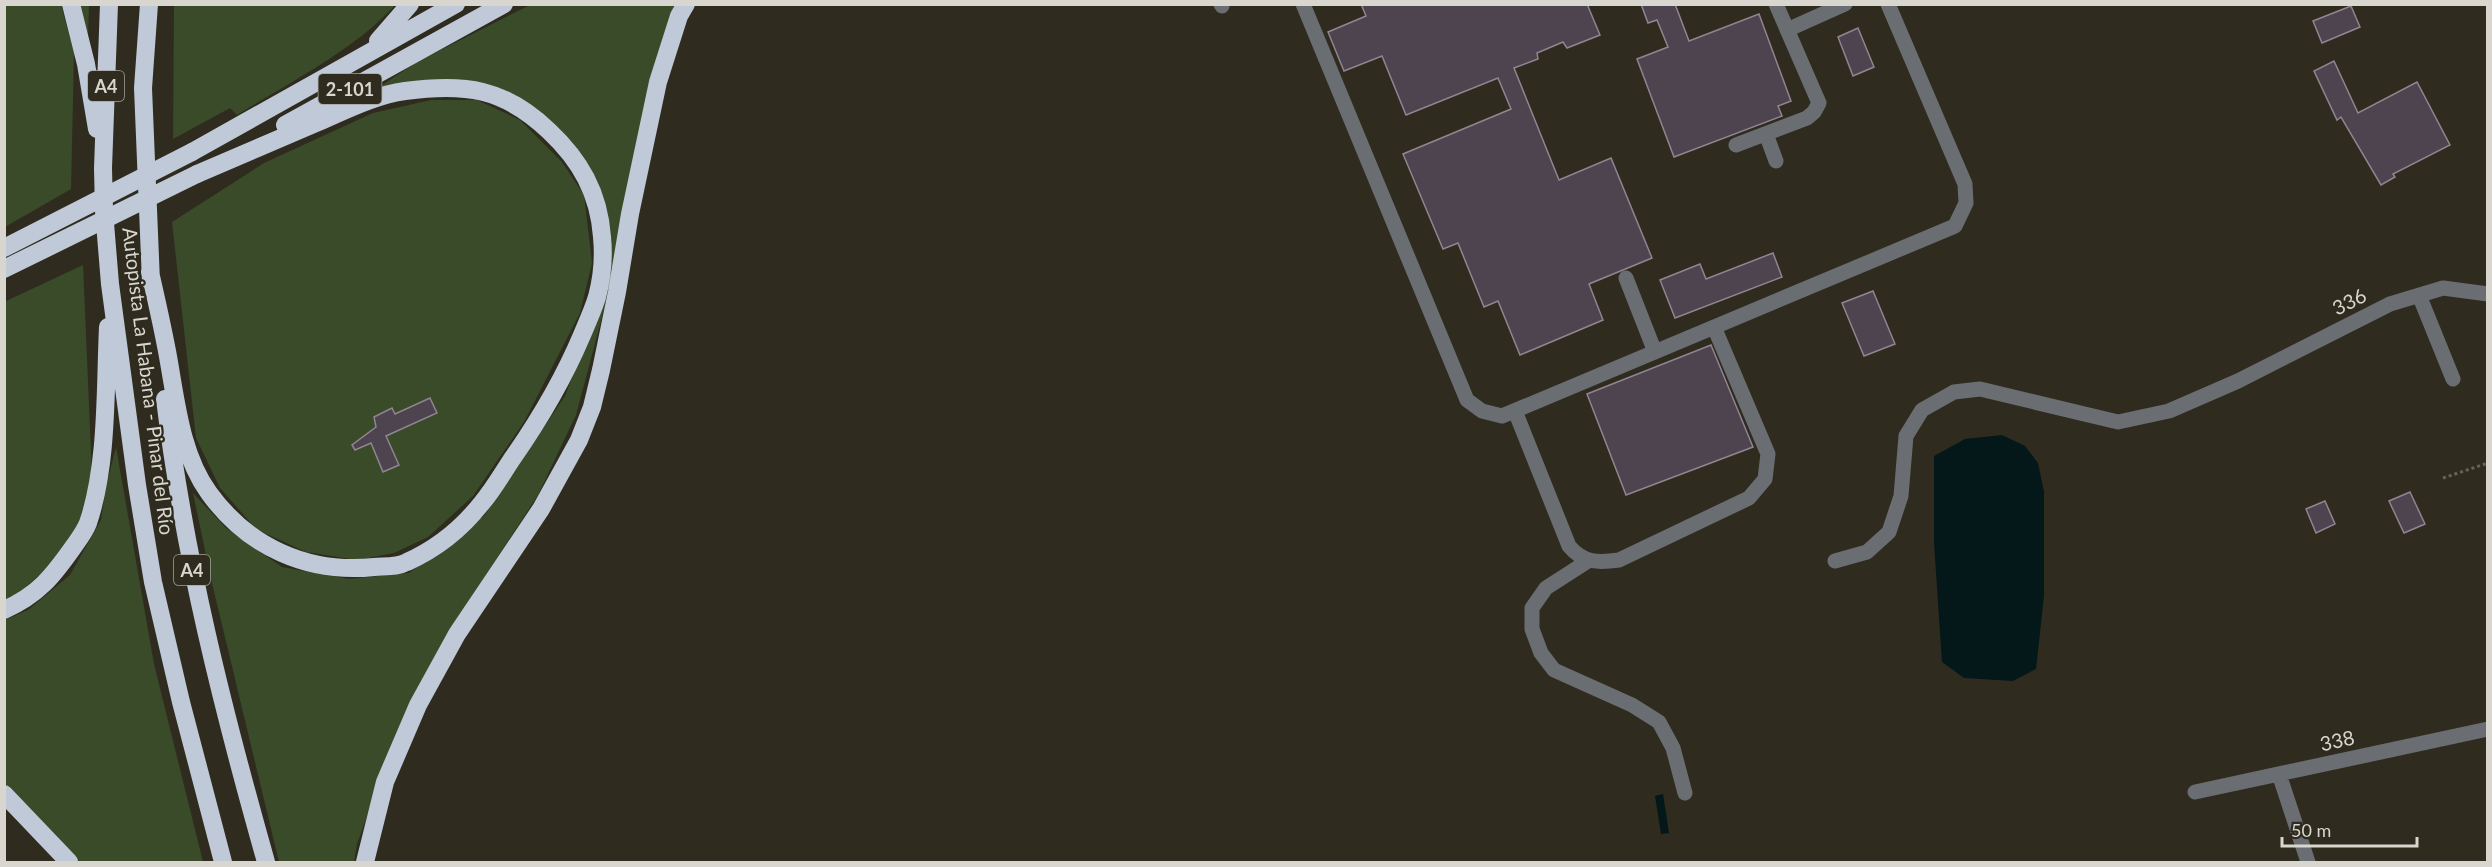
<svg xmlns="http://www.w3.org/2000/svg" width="2492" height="867" viewBox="0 0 2492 867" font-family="Lato,sans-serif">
  <rect width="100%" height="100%" fill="#2f2c1f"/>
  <path fill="#3a4b29" d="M5 5H61L74 52 71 189 5 227Z
    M78 5H89L88 38Z
    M174 5 175 4 395 5C355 50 288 83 237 115L230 108 173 139Z
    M530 5H677L610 287 576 415 538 495 456 621 393 745 357 844 354 862H279L211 579 193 493 226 528 282 567 349 579 409 573 484 516 565 396 585 344 603 202 524 101 373 91 417 62Z
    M431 100H477L520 120 562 162 584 195 592 263 580 313 524 422 473 496 428 537 394 553 357 560 306 552 256 529 220 488 196 438 172 222 264 163 373 113Z
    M83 265 92 476 78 525 52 565 12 598 4 600V302Z
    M116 447 154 664 203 862H79L5 784V620L28 610 70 575 101 520 106 487Z"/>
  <path fill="#041719" d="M2002 435 2025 446 2038 463 2044 492V596L2036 669 2013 681 1964 678 1942 662 1934 543V456L1965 439Z
    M1663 794 1669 833 1661 834 1655 796Z"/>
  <path fill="#4e444f" stroke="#908591" stroke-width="1.5" d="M1361 4H1587L1600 35 1567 48 1563 42 1537 53 1538 59 1514 68 1559 180 1611 158 1652 258 1589 284 1603 320 1520 355 1498 301 1484 307 1458 243 1443 249 1403 154 1511 109 1498 78 1406 115 1382 56 1344 71 1328 32 1366 16Z
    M1641 4H1675L1689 41 1759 14 1791 101 1778 106 1782 116 1674 157 1637 59 1668 47 1657 20 1648 23Z
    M2351 6 2360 27 2322 43 2313 21Z
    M1858 28 1874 67 1853 76 1838 37Z
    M2334 61 2358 113 2417 82 2450 145 2393 174 2395 177 2381 185 2341 117 2337 120 2314 71Z
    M1773 253 1782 277 1675 318 1660 280 1700 264 1706 279Z
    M1873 291 1895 344 1864 356 1842 303Z
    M1711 345 1753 447 1626 495 1587 394Z
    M430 398 437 413 386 436 399 465 383 472 371 443 355 450 352 445 376 427 374 417 392 408 395 414Z
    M2410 492 2425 524 2404 533 2389 501Z
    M2325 501 2335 524 2316 533 2306 509Z"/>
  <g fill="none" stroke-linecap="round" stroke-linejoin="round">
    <path stroke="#666358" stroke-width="3" stroke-dasharray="3 3" stroke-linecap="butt" d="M2443 478 2488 463"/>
    <path stroke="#6a6e73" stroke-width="15" d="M1221 4 1222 6
      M1303 4 1467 400 1482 411 1502 416 1955 226 1966 203 1965 184 1888 4
      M1787 30 1845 4
      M1766 134 1776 161
      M1736 145 1807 118 1814 112 1819 103 1776 4
      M1626 278 1655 352
      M2419 295 2453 379
      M1515 411 1569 546C1583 563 1598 563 1619 560L1749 498 1765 479 1768 454 1714 327
      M1588 561 1546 588 1532 608V629L1541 653 1554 670 1632 705 1659 722 1673 748 1685 793
      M1835 561 1867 552 1889 532 1901 496 1906 436 1922 410 1954 392 1980 389 2118 422 2169 411 2238 381 2390 304 2443 288 2488 294
      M2279 774 2308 862
      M2195 792 2488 729"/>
    <path stroke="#c0c9d8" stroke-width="18" d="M71 4 86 64 97 129
      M109 4 103 168 104 211 110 284 137 485 153 582 181 702 223 862
      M149 4 143 88 151 282
      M378 41 410 4
      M285 125 504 4
      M192 152 456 4
      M150 272C156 298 162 325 167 351 176 399 180 453 209 493 248 547 308 574 374 567 385 566 398 567 407 562 436 549 462 528 481 504 493 490 502 474 512 459 540 419 563 380 582 335 587 323 593 310 597 297 602 278 604 257 602 237 599 193 580 160 549 131 504 88 465 83 405 91 375 95 344 111 316 123 276 140 237 157 197 174
      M165 399C184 556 223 710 266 862
      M4 610C38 595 53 576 74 546 79 539 85 531 88 523 108 464 105 389 108 327
      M4 794 69 862
      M365 862 385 782 418 705 457 634 541 509 579 440 592 407 601 370 617 292 630 214 658 82 679 16 686 4"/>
    <path stroke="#c0c9d8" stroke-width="18" d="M4 248 192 152
      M4 269 197 174"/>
  </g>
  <g text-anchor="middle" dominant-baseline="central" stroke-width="4.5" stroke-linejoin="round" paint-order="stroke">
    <g fill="#2f2c1f" stroke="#a5a39a" stroke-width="1.5">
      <rect x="88" y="71" width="36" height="30" rx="4.5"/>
      <rect x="318.5" y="74" width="63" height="30" rx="4.5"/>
      <rect x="174" y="555" width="36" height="30" rx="4.5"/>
    </g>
    <g font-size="18" font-weight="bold" fill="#d8d6ce">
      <text x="106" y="86">A4</text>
      <text x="350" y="89">2-101</text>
      <text x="192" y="570">A4</text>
    </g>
    <g font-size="20" fill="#d8d6ce" stroke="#2f2c1f">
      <text transform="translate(2349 301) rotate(-27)">336</text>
      <text transform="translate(149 381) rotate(83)">Autopista La Habana - Pinar del Río</text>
      <text transform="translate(2337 740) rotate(-12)">338</text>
    </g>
  </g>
  <rect width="2492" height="867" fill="none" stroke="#d8d6ce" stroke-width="12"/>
  <path d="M2282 837v9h135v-9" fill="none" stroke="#d8d6ce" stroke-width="3"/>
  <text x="2291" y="837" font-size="18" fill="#d8d6ce" stroke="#2f2c1f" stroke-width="4.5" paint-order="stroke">50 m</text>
</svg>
